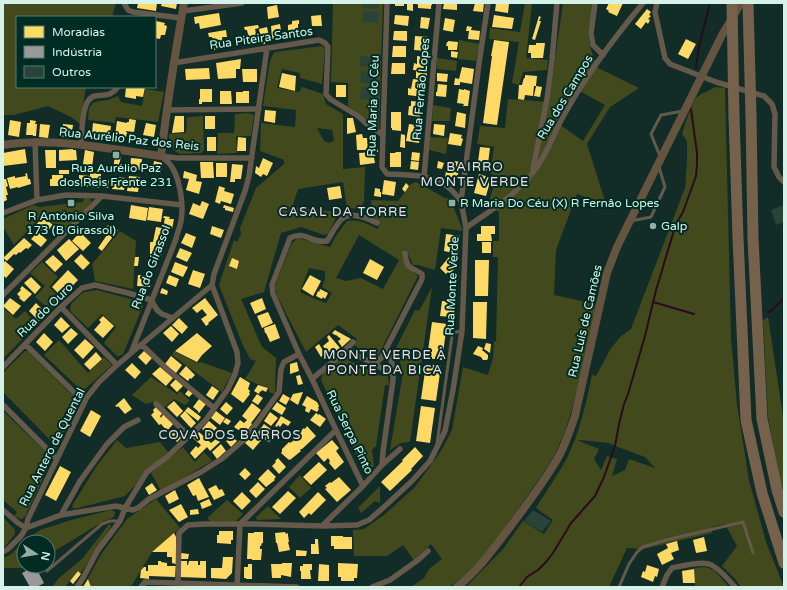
<svg xmlns="http://www.w3.org/2000/svg" width="787" height="590" viewBox="0 0 787 590" font-family="'Varela Round',sans-serif">
  <rect width="100%" height="100%" fill="#122c27"/>
  <path fill="#424a1d" fill-rule="evenodd" d="M3 3H116L112 17H17V87H86L80 124 71 117 48 106 14 115H3Z
    M333 3H383L379 129 348 106V83L331 82Z
    M525 3H553H532L526 58 548 60 547 70 523 72 519 85 512 83 519 42 489 39 490 28 520 32Z
    M563 3H593L588 36 591 50 598 68 639 88 610 107 587 144 606 204 577 194 556 250 554 295 596 304 577 391 571 412 564 434 554 456 542 475 494 543 478 562 464 576 449 587H411L424 578 429 569 442 559 431 544 414 560 403 545 387 556H354L353 530 364 529 384 515 415 487 441 451 452 430 463 367 488 375 493 358 494 342 496 341 498 257H493V241H499V212L488 204 497 177 490 173 494 147 477 144 480 126 505 128 508 99 549 102ZM576 89 605 105 583 141 556 122Z
    M459 40 480 44 476 61 458 59Z
    M322 46 325 48 322 84 300 78V73L282 69 277 88 299 92 302 87 323 94 326 104 343 114V169L365 167 364 201 360 209 347 208 343 182 298 189 292 207 339 212 328 234 324 235 301 227 281 233 264 292 241 299 262 347 276 358 275 394 269 392V388L257 384 245 379 256 361 250 359 242 343 219 285 234 240 237 242 241 234 240 228 256 188 284 164V160L260 151 261 123 295 127 296 110 263 106 270 61 273 54 275 52ZM317 128 332 130 334 140 330 143 324 141Z
    M437 58 457 61 456 71 437 69Z
    M715 87 725 88 731 338 737 405 749 480 766 542 784 587H741L735 579 722 566 737 546 725 524 712 527V533L643 549 627 548 609 587H466L503 549 523 521 544 534 553 520 536 508C546 491 558 475 567 458 580 432 586 403 592 375L596 376 610 350 620 337 631 329 685 188 687 163V141L682 134C685 126 692 100 698 96 704 92 710 91 715 87ZM579 440 609 443 618 447 645 457 655 468 629 459 625 470 612 476 617 459 607 456 601 470 594 459 599 449 579 441Z
    M145 89 164 92 158 122 116 117 115 123 88 120 89 108 93 103 99 101 108 100 118 96 121 102 142 106Z
    M433 105 451 108 450 121H432Z
    M248 113 254 115 251 136H236L237 153 217 154 218 133H234L235 114Z
    M203 116 204 150 201 153 181 154 176 152 169 142V134L186 133 187 117Z
    M430 137 448 138 446 154 429 150Z
    M416 182 445 198H450L463 231 441 228 435 270 418 265H413L406 249 403 251 413 272 418 276 378 356 373 358 354 345 357 339 338 325 306 352 277 296 275 287 278 278 291 245 294 241 298 238 330 247 336 236 347 221C360 219 366 223 377 229L380 224 373 217 371 200 398 201 411 184ZM359 235 399 260 383 289 361 278 346 281 336 278ZM309 268 325 271V279L322 287 332 293 326 303 315 299 300 292Z
    M84 198 90 199 92 202 62 232 43 215 14 245 3 227V219L33 205 40 207 83 202Z
    M120 231 136 241 133 289 95 281 92 264Z
    M42 262 58 277 49 287 61 299 50 310 35 297 45 286 30 273Z
    M432 287 410 442 401 443 390 450 403 373 402 369 396 348 415 310 419 311Z
    M97 290 141 302 143 306 123 354 119 356H117L104 343 116 327 102 314 88 328 71 312 70 309 71 304 81 294 84 292Z
    M3 308 16 319 25 311 37 324 3 359Z
    M768 317 784 423V492L780 481 768 417 763 320Z
    M59 340 88 373 104 357 112 365 84 390H81L44 355Z
    M25 351H28L78 401V405L55 450H52L54 444 3 392V373Z
    M174 351 197 363 201 362 232 373 222 392 172 355Z
    M346 354 351 355 350 361 381 376 385 374 388 377 389 385H385L376 446 372 450 374 466 365 473 321 380 323 372Z
    M151 377 177 394 180 391 190 401 185 405 174 399 164 408 153 402 146 404 132 395Z
    M3 411 50 456 51 461 25 517 21 519 14 516 17 512 3 500Z
    M117 440 126 448 160 442 168 452 125 496 74 509 72 506 96 467Z
    M183 447 195 462 204 452 212 461 161 491 151 473Z
    M300 475 311 488 300 498 289 487Z
    M380 486V503L375 501 361 513 358 508Z
    M156 499 180 528 152 552 132 585 125 587H91L88 578 102 553 127 519Z
    M227 500 243 514 235 522 210 521 207 518Z
    M268 506 281 519 257 520 256 517Z
    M111 510 114 511 115 513 114 517 104 521 48 555V542H24V566H29L25 568H3V558L10 555 25 540 40 530 71 520Z
    M3 517 15 530V534L3 549Z
    M110 523 111 527 81 573 78 571 65 587H52L59 578 82 559Z
    M705 567 714 570 729 587H695L694 568Z"/>
  <path fill="#ffd966" d="M138 3H157L156 11 137 8Z
    M162 3H177L176 9 161 6Z
    M395 3H404V6H395Z
    M407 3H413V11L407 10Z
    M416 3H433L431 6V9L418 8V5Z
    M444 3H457V10L443 9Z
    M475 3H484L483 12 473 11Z
    M496 3 509 4 508 13 495 11Z
    M609 3H623L617 16 608 12 609 11 606 9Z
    M277 5 279 17 268 19 267 7Z
    M647 9 651 12 649 15 651 16 648 19 650 20 648 24 646 22 641 29 635 24Z
    M219 13 221 25 200 29 199 23 195 24 194 17Z
    M321 15 322 26H312L311 16Z
    M395 15 409 16 408 26 394 24Z
    M494 15 514 18 512 29 492 27Z
    M539 16 541 17 539 21H541L535 40 532 39Z
    M421 17 430 18 428 29 420 28Z
    M445 18 455 20 453 32 443 30Z
    M299 20V24H298V36H288V25L292 24V21Z
    M156 21 165 23 164 25 167 26 165 35H161L160 39 155 38V27Z
    M280 24 282 37 272 39 271 26Z
    M258 25 259 28 255 29 257 38 249 39 247 30H245L244 27Z
    M467 26 472 27 471 30 480 31 479 40 468 39 469 31H466Z
    M267 27 269 36H266V38H265V44H261L259 29Z
    M226 30 227 37H222L224 48 214 50 212 37H209L208 33Z
    M394 31H407V41L393 40Z
    M415 36 429 37 428 51 414 50Z
    M686 39 696 44 688 59 678 54Z
    M494 40 509 42 497 125 483 123 492 56H491Z
    M448 41 458 42 457 50H448V46H446L447 42H448Z
    M536 43H545L543 58H531V53H528L529 45H536Z
    M393 46H406V57H392Z
    M451 51 458 52 457 58 451 57Z
    M417 56 427 57 425 71 413 70 414 63 417 64Z
    M241 59 240 69H236V78L218 79 216 63Z
    M392 63H405V74H391Z
    M462 67 474 69 472 84 460 82V85H454L455 78 459 79Z
    M209 68 210 79 186 80 185 69Z
    M242 69H257V82H243Z
    M416 71 427 73 426 80 416 78Z
    M282 73 296 76 295 91 279 87Z
    M437 73 448 74 447 82 437 81Z
    M525 75 537 76 536 86 542 87 540 97 534 96 536 86H534L533 96 525 95 524 100 518 99 519 85H522L523 81 524 78H525Z
    M413 79 426 81 422 97 408 95V88L411 89Z
    M438 84 447 85 446 97 436 96V92H437Z
    M336 85H346V97H336Z
    M126 87 137 88 138 87H145L143 97 136 96V99L125 97Z
    M200 89H212V102H202V104H199V99H200Z
    M459 89 464 90V89L470 91 468 106H463L464 104 457 103Z
    M220 91H231L232 104H220Z
    M243 91H249V103H236V92H243Z
    M411 101 420 102V105H421L420 117 408 115 409 106H411Z
    M265 110 276 111 275 123 264 121Z
    M391 112H401V131L392 130V128H391Z
    M457 112 466 114 465 128 455 126Z
    M175 116H184V132L172 133Z
    M205 116H215V129H205Z
    M347 118H353L356 132 347 134Z
    M129 119 136 120 134 132 126 131V132H127L126 137 115 136 117 121 127 123V122H129Z
    M10 120 21 122 19 137 8 135Z
    M30 120 36 121 35 124H37L36 136H33V135H26L27 123H30Z
    M93 123 111 126 109 141 94 138 95 133H92Z
    M146 123 156 125 154 137 143 135Z
    M40 124 50 125 48 138 39 137Z
    M63 124 73 125 71 138 62 137Z
    M409 124 421 126 419 143 406 141Z
    M434 124 445 125 444 136 433 134Z
    M450 133 462 135 461 138 463 139 461 146 448 144Z
    M362 134 363 138H367L368 150H357L356 135Z
    M401 134 405 135V148L400 147Z
    M207 137H216V151H207Z
    M238 137 246 138V151H237Z
    M480 147 490 148 487 171 477 169Z
    M25 149 27 163 3 166V153Z
    M73 149V150H76L77 160 59 161V150Z
    M373 149H378V152H373L375 163 360 165 359 153 373 152Z
    M45 150H56V168H46Z
    M85 150 94 152 92 167 83 164Z
    M396 152H401V167H390V153H395Z
    M412 152 420 153 419 161 411 160Z
    M115 155 121 156 118 171 113 170Z
    M131 158 142 159 141 170 130 169Z
    M263 158 273 163 267 176 263 174 261 177 255 173 256 166 259 168Z
    M448 160H452L451 162H453L454 161 461 162 457 178 445 177Z
    M154 161 162 163 161 174 152 173Z
    M411 161 419 162 418 170 410 169Z
    M438 161 444 163 442 169 437 168Z
    M200 162H213L214 178H201Z
    M216 163H227V177H216Z
    M232 164 243 165 241 179H235V182H230Z
    M59 170H69V174H59Z
    M184 171 197 175 196 181 202 182 199 194 186 190 189 179 183 178Z
    M27 173 28 179H30L31 184 18 188V187L10 189 7 178 15 176V178L26 176 25 174Z
    M90 173 101 174 100 188 79 186V175L90 176Z
    M479 174 491 178 486 196 474 193Z
    M52 175H63V186H50V179H52Z
    M129 176 140 177 138 192 127 191Z
    M113 177 126 178 124 190 112 189Z
    M3 179H6L8 186 6 187 8 195H6L7 200 3 202Z
    M105 180H109L108 188 104 187Z
    M384 180 396 182 394 196 382 194Z
    M406 183 409 186 405 192 402 189Z
    M219 186 225 188 224 191 234 194 231 204 221 201 220 204 215 202Z
    M340 186 342 198 329 200 327 188Z
    M375 188 380 189V192H381V197L374 196Z
    M202 201 209 204 203 219 189 214 193 203 200 206Z
    M131 205 148 208 146 221 129 218Z
    M224 205 234 208 233 212 225 210V208H223Z
    M149 207 163 209 161 222 147 220Z
    M164 216 170 217 169 219H174L172 229 163 227 165 218H163Z
    M43 217 53 225 45 234 35 226Z
    M108 225 118 230 102 251 98 248 107 235 103 233Z
    M212 226 224 230 221 238 210 234Z
    M481 226H495V234H491L492 241H477V234H481Z
    M156 227 167 229 164 244 162 243 161 257 150 256V242H153Z
    M38 232 47 240 41 247 31 239Z
    M80 232 91 243 83 251 72 241Z
    M186 233 196 237 192 248 181 243Z
    M446 234 460 236 458 254 444 251Z
    M24 238 32 245 28 249 26 248 20 253 19 252 16 255 14 254 7 261 3 258Z
    M69 239 79 249 66 261 57 250Z
    M482 242H491V253H482Z
    M180 248 192 253 187 262 176 257Z
    M81 254 90 263 83 270 74 261Z
    M53 255 63 264 55 272 45 262Z
    M135 257H139L138 266H134Z
    M449 257 458 265 450 274 448 272 446 274 440 268Z
    M232 258 239 261 237 269 229 266Z
    M370 259 384 267 377 280 363 273Z
    M475 260H489L488 296H475Z
    M5 261 14 269 6 278 3 275V263Z
    M175 262 188 267 183 277 171 272Z
    M68 270 78 280 62 297 52 287Z
    M193 270 205 274 200 288 188 284Z
    M138 275H151L150 287 137 286Z
    M169 275 179 279 176 287 166 283Z
    M310 275 321 281 313 296 302 289Z
    M31 277 41 287 35 294 24 283Z
    M22 286 32 294 24 302 19 298 20 297 17 294 21 290 20 289Z
    M162 288 168 291 167 295 160 293Z
    M320 289 328 293 325 299 323 297 322 299 316 296 318 291 319 292Z
    M10 298 21 306 13 315 3 306Z
    M205 298 218 315 208 323 209 324 206 326 201 319 207 315 202 309 197 313 192 308Z
    M262 298 266 309 255 314 250 303Z
    M442 301 455 302 454 315H450V317L440 316Z
    M473 302H487L486 339 473 338Z
    M36 303 46 313 39 321 29 311Z
    M268 312 273 323 262 328 257 316Z
    M103 316 114 326 103 338 94 330 101 322 99 320Z
    M61 317 70 326 62 333 54 325Z
    M179 318 188 327 182 334 172 325Z
    M432 322 447 324 442 360 427 358Z
    M275 324 280 338 270 342 266 333H265L264 328Z
    M171 326 179 334 172 342 163 333Z
    M71 328 78 334 68 344 62 337Z
    M335 330 351 339 342 347 338 341 341 339 336 335H335L332 333Z
    M44 333 53 342 45 351 36 342Z
    M197 333 212 346 202 355 197 362 175 351Z
    M329 335 340 348 330 356 323 346 329 341 327 337Z
    M85 339 94 347 83 359 74 350Z
    M486 343 491 344 490 353 484 349Z
    M319 344 325 354 321 357 315 347Z
    M478 346 483 348 482 350 488 355V358L487 360H483L481 357 473 354Z
    M144 351 152 358 146 365 138 357Z
    M96 352 102 359 90 370 84 364Z
    M171 356 182 365 176 373 165 364Z
    M297 362 299 371 290 374V364Z
    M132 363 141 372 135 379 125 370Z
    M426 364 441 366 436 401 421 399Z
    M186 366 195 375 191 379 190 378 188 381 179 374Z
    M160 367 173 378 166 386 152 374Z
    M300 375 303 384 298 385 296 376Z
    M240 377 250 383 248 389 250 391 249 393 250 394 243 403 231 394Z
    M176 379 183 386 177 392 170 385Z
    M258 385 268 388 266 392 262 390 261 392 260 391 259 394 254 391Z
    M212 386 219 391 213 400 206 395Z
    M189 389 193 393 189 397 185 394Z
    M303 392 298 405 290 400 293 394Z
    M257 394 263 398 258 405 252 401Z
    M283 394 290 398 286 405 279 401Z
    M307 396 317 402 319 406 318 408 319 409 317 412 311 409 309 413 305 411 306 407 302 405Z
    M124 398 132 409 125 414 118 406 117 407 115 406Z
    M199 399 206 404 199 413 198 412V411L193 407Z
    M174 401 183 411 177 417 167 407Z
    M226 402 233 408 227 415 220 409Z
    M277 402 286 408 282 415 272 409Z
    M252 403 261 410 251 423 252 424 247 431 245 430 243 433 234 427 240 420 244 423 247 420 242 416Z
    M157 406 163 413 160 416 161 418 164 413 174 423 167 431 161 424 159 425 151 415 154 412 153 410Z
    M421 406 435 408 430 443 416 441Z
    M188 407 201 417 198 421 185 411Z
    M91 410 101 416 90 437 80 431Z
    M185 411 196 423 191 428 180 416Z
    M216 411 225 418 220 425 211 418Z
    M270 412 278 418 271 426 264 421Z
    M316 413 319 415V414L326 419 320 427 310 420Z
    M281 416 291 422 288 426 283 423 280 427 278 425 277 427 275 426Z
    M226 418 231 421 228 425 223 422Z
    M209 421 217 428 209 436 202 429Z
    M264 424 276 433 269 442 263 438 253 450 245 443 252 436H253L254 434 256 435Z
    M307 426 316 436 302 449H301L300 450 301 451 290 460V459L289 460 281 453 282 452V449L289 442 290 443 293 441 295 438 294 437 304 428 305 429Z
    M176 429 183 436 177 442 170 435Z
    M199 432 211 443 216 439 220 442 210 451 207 447 195 459 190 453 196 446 198 448 201 445 193 438Z
    M232 436 237 441 231 447 226 441Z
    M332 440 339 448 336 451 344 462 335 470 329 463 330 461 328 458 324 462 316 453Z
    M221 444 226 451 217 459 212 452Z
    M415 447 423 456 411 469 412 470 390 491 381 482 403 461 402 460Z
    M278 458 286 467 279 474 272 466 276 462 275 461Z
    M319 462 327 470 311 485 303 477Z
    M60 466 71 472 56 501 45 495Z
    M245 468 251 474 245 480 239 474Z
    M268 469 276 477 274 479 275 480 266 487 258 479Z
    M339 477 351 490 337 502 325 489 327 488 325 486 330 482 331 483Z
    M199 478 209 497 198 501 196 495 193 496 187 485Z
    M258 482 265 489 256 498 249 491Z
    M152 483 157 490 149 495 145 488Z
    M216 485 219 490 222 489 225 495 214 500 208 489Z
    M175 490 179 499 169 504 165 496Z
    M288 491 296 498 280 514 272 507Z
    M242 492 251 501 242 510 233 501Z
    M318 492 326 500 311 515 309 513 304 518 299 512Z
    M209 499 212 505 202 509 200 503Z
    M181 504 188 517 179 522 169 510Z
    M198 509 199 514 190 515V510Z
    M219 531H233V540H231V544L217 543V535H219Z
    M254 532H263V543H262L261 546H260V549H262L261 560H252V559H247L248 533H254Z
    M285 532 286 534 288 533V535L289 542H288L290 550 279 552 277 543H276L275 533Z
    M174 533 176 537V564L172 563V557H167V552H152Z
    M331 536H343V537H352V549H334V546H331Z
    M704 537 707 551 696 553 693 540Z
    M315 539H318L319 554H311V544H315Z
    M677 541 679 550 671 553 674 559 662 565 657 554 668 548 666 544Z
    M296 550 307 551 306 556H296Z
    M181 553 189 554 188 559H181Z
    M223 557H233L232 573 226 579 211 578V568H222Z
    M158 561H161V562L167 563V566H176L175 577 149 576V579L140 578 141 570 144 567H146V571H148V565H158Z
    M180 561H187V565H188L189 561H198V565H200V561H206V578L179 577Z
    M282 563H292L291 577 281 575V578H272L271 564H282Z
    M338 563 358 564 357 578H354V581H341V577H338Z
    M248 564H252V579H246V578H244V567H248Z
    M303 564H312V570H310L311 579H301V571H300V566H303Z
    M319 564 329 565V581H318Z
    M647 565 659 569 657 577 655 576 653 582 641 577 643 571 645 572Z
    M694 569 695 583H683L682 571Z
    M78 571 81 574 73 584 70 581Z
    M88 579 91 587H83Z"/>
  <path fill="#999" d="M35 566 44 583 37 587H30L22 573Z"/>
  <g fill="none" stroke-linecap="round" stroke-linejoin="round">
    <path stroke="#2b0b1b" stroke-width="2" d="M696 68 699 46 710 3
      M653 302 694 314
      M768 312H770L784 298
      M519 587 527 577 538 570 546 562 553 553 571 523 595 496 604 477 615 446 619 424 624 404 628 394 645 336 656 290 661 274 665 260 676 224 683 212 696 176 697 164V153L691 109"/>
  </g>
  <path fill="#294339" d="M363 3H379L378 9 363 8Z
    M363 11 379 12 378 23 363 22Z
    M360 56 376 57V67L360 66Z
    M361 71 376 72V84L360 83Z
    M361 87 375 88V100L360 99Z
    M784 205V222L776 225 771 210Z
    M533 510 551 521 542 532 524 521Z"/>
  <g fill="none" stroke-linecap="round" stroke-linejoin="round">
    <path stroke="#64594a" stroke-width="3" d="M660 156 651 134 661 115 683 111
      M631 221 651 217 665 187 659 167
      M437 444 452 336 456 332 462 331
      M47 571 102 524 110 521H120
      M619 587 629 564 637 552 643 547 666 540 743 522 753 553"/>
    <path stroke="#64594a" stroke-width="5.5" d="M124 3 128 10 133 12 181 18
      M387 3 382 167 387 174C408 175 431 174 448 187 453 191 457 196 461 201
      M595 3 591 34 593 45 603 55
      M657 3 655 12 665 58 670 64 716 82 764 96 772 104 775 114 774 167 779 177 784 182
      M183 11 242 3
      M173 63 319 40 325 43 328 47 326 94 330 99 358 116 368 125 383 135
      M166 110 259 109
      M35 142 37 200
      M81 145C82 133 81 98 95 96 106 94 110 97 118 87
      M161 156 177 158H252
      M533 169 547 99 552 60 557 3
      M424 177 439 3
      M3 213 37 200 66 195 102 196 182 205
      M466 228C484 214 506 203 521 185 529 178 537 168 542 159 550 145 556 129 564 115 586 75 614 38 643 3
      M3 295 102 196
      M61 307 117 365
      M25 344 84 402
      M142 345 168 370 214 408
      M347 348 355 354 393 374V380L383 452 382 465
      M131 353 176 239C177 233 180 227 181 221 184 205 180 174 168 162 166 160 163 158 161 156
      M375 364 382 357 387 347
      M3 367 61 307 82 288 95 285 128 293 151 300 157 310 162 314 173 318
      M393 374V367L387 347 422 279V274C410 266 407 270 405 253
      M312 379C326 367 341 356 353 342
      M156 404 189 436
      M3 405 56 458
      M363 486 336 430 312 379 299 354 273 294 272 285 290 238C305 230 312 244 327 241 331 235 338 221 343 218 352 211 369 219 377 223
      M3 510 18 523 26 528 28 519 87 397 99 382 117 365 212 285
      M61 515 80 481 107 444 124 427 138 420
      M322 526 363 486 382 465 400 449
      M3 552 8 549 21 536 26 528 61 515 116 506 133 510 138 508 149 499 201 472 223 458 246 438 279 392 281 369 284 362 299 354
      M178 583 179 533 188 525 205 524H253L322 526 357 525 369 520 384 507 412 481 430 461 445 431 453 390 462 331 466 228 461 201 479 64 488 3
      M77 587 83 578 98 550 120 521 125 508 147 472 167 457 205 421 228 389 235 374 238 363 237 352 212 285 214 274 245 191 249 176 267 48
      M141 587 145 582 297 587
      M237 587 240 524 336 430
      M372 587 390 580 418 560 428 551
      M662 587 667 575 672 568C682 566 699 561 709 564 718 567 729 580 735 587"/>
    <path stroke="#655440" stroke-width="8" d="M3 145C55 137 109 149 161 156 167 105 175 54 184 3
      M457 587C479 570 493 549 510 527 527 504 545 481 559 456 566 443 570 430 575 416L607 273 617 247 722 35 741 3"/>
    <path stroke="#76624c" stroke-width="11" d="M751 115 753 239 762 419 777 490 784 512
      M734 117 738 238 746 420 762 493 784 563"/>
    <path stroke="#76624c" stroke-width="11" d="M732 3 734 117
      M748 3 751 115"/>
  </g>
  <g fill="#91ada4" stroke="#002c23" stroke-width="1.5">
    <rect x="112" y="151" width="8" height="8" rx="2"/>
    <rect x="67" y="199" width="8" height="8" rx="2"/>
    <rect x="448" y="199" width="8" height="8" rx="2"/>
    <circle cx="653" cy="226" r="4"/>
  </g>
  <g text-anchor="middle" dominant-baseline="central" stroke-width="4" stroke-linejoin="round" paint-order="stroke">
    <g font-size="12" fill="#d5f2e8" stroke="#002c23">
      <text transform="translate(261 38) rotate(-8)">Rua Piteira Santos</text>
      <text transform="translate(421 89) rotate(-85)">Rua Fernão Lopes</text>
      <text transform="translate(565 97) rotate(-59)">Rua dos Campos</text>
      <text transform="translate(373 106) rotate(-88)">Rua Maria do Céu</text>
      <text transform="translate(129 139) rotate(6)">Rua Aurélio Paz dos Reis</text>
      <text transform="translate(151 267) rotate(-69)">Rua do Girassol</text>
      <text transform="translate(452 286) rotate(-87)">Rua Monte Verde</text>
      <text transform="translate(45 310) rotate(-44)">Rua do Ouro</text>
      <text transform="translate(585 321) rotate(-77)">Rua Luís de Camões</text>
      <text transform="translate(350 432) rotate(64)">Rua Serpa Pinto</text>
      <text transform="translate(52 447) rotate(-63)">Rua Antero de Quental</text>
    </g>
    <g font-size="12" fill="#d5f2e8" stroke="#002c23">
      <text x="116" y="168">Rua Aurélio Paz<tspan x="116" dy="14">dos Reis Frente 231</tspan></text>
      <text x="460" y="203" text-anchor="start">R Maria Do Céu (X) R Fernâo Lopes</text>
      <text x="71" y="216">R António Silva<tspan x="71" dy="14">173 (B Girassol)</tspan></text>
      <text x="661" y="226" text-anchor="start">Galp</text>
    </g>
    <g font-size="13" letter-spacing="1" fill="#f9d8e4" stroke="#002c23">
      <text x="475" y="167">BAIRRO<tspan x="475" dy="15">MONTE VERDE</tspan></text>
      <text x="343" y="212">CASAL DA TORRE</text>
      <text x="385" y="355">MONTE VERDE À<tspan x="385" dy="15">PONTE DA BICA</tspan></text>
      <text x="230" y="435">COVA DOS BARROS</text>
    </g>
  </g>
  <rect width="787" height="590" fill="none" stroke="#d5f2e8" stroke-width="8"/>
  <rect x="16" y="16" width="140" height="72" fill="#002c23" stroke="#557b72"/>
  <rect x="24" y="26" width="20" height="12" fill="#ffd966" stroke="#557b72"/>
  <text x="52" y="36" font-size="12" fill="#d5f2e8">Moradias</text>
  <rect x="24" y="46" width="20" height="12" fill="#999999" stroke="#557b72"/>
  <text x="52" y="56" font-size="12" fill="#d5f2e8">Indústria</text>
  <rect x="24" y="66" width="20" height="12" fill="#294339" stroke="#557b72"/>
  <text x="52" y="76" font-size="12" fill="#d5f2e8">Outros</text>
  <g transform="translate(36 554) rotate(102)"><circle r="19" fill="#002c23" stroke="#557b72"/>
  <path d="M0-3L7 15L0 10L-7 15Z" fill="#91ada4"/>
  <text y="-6" font-size="11" font-weight="bold" text-anchor="middle" fill="#d5f2e8">N</text>
  </g>
</svg>
